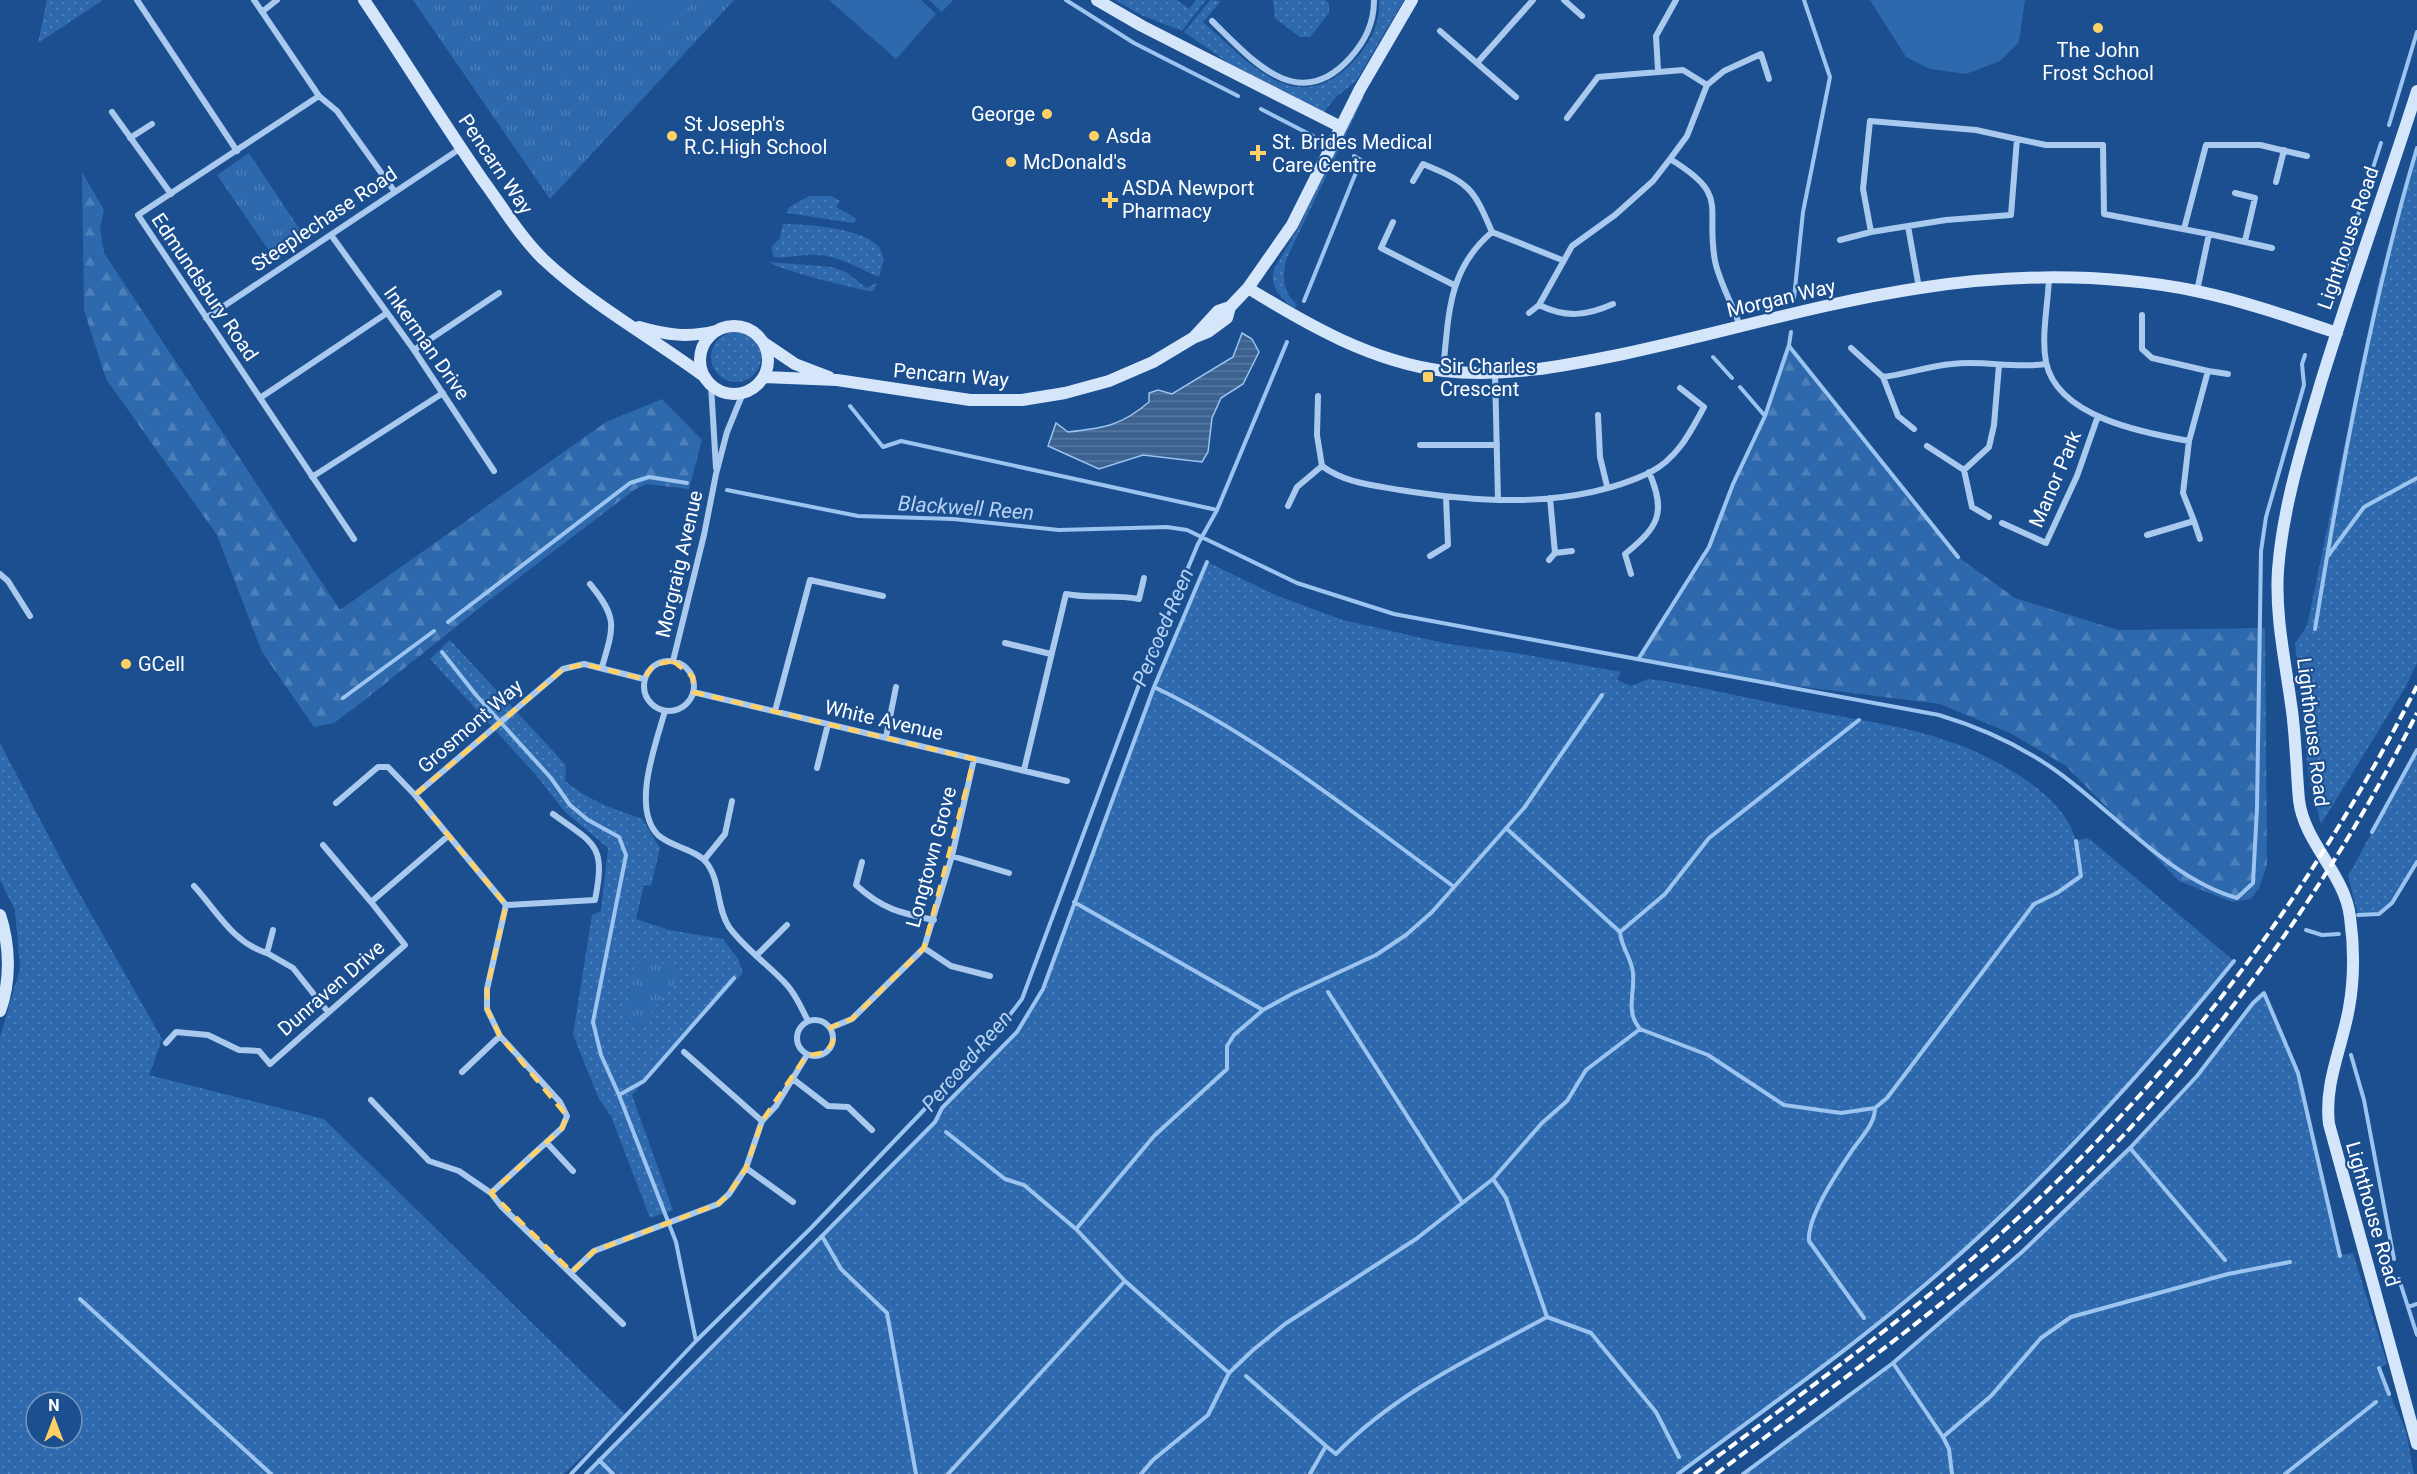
<svg xmlns="http://www.w3.org/2000/svg" width="2417" height="1474" viewBox="0 0 2417 1474" font-family="Roboto,sans-serif">
  <defs>
    <pattern id="grass-dots" width="8" height="8" patternUnits="userSpaceOnUse" patternTransform="scale(1.5)"><rect width="8" height="8" fill="#2e69ad"/><path d="M2 2h.1M6 6h.1" fill="none" stroke="#4d80b9" stroke-width="1.8" stroke-linecap="round"/></pattern>
    <pattern id="forest-firs" width="22" height="20" patternUnits="userSpaceOnUse" patternTransform="scale(1.5)"><rect width="22" height="20" fill="#2e69ad"/><path d="M5 1l3.5 6h-7zM16 11l3.5 6h-7z" fill="#4d80b9"/></pattern>
    <pattern id="park-tufts" width="24" height="20" patternUnits="userSpaceOnUse" patternTransform="scale(1.5)"><rect width="24" height="20" fill="#2e69ad"/><path d="M3 7l-1-3M5 7V3M7 7l1-3M15 17l-1-3M17 17v-4M19 17l1-3" fill="none" stroke="#4d80b9"/></pattern>
    <pattern id="water-rules" width="6" height="5" patternUnits="userSpaceOnUse" patternTransform="scale(1.5)"><rect width="6" height="5" fill="#3c6290"/><path d="M0 2.5h6" fill="none" stroke="#597aa1"/></pattern>
  </defs>
  <rect width="100%" height="100%" fill="#1b4f8f"/>
  <path fill="url(#grass-dots)" fill-rule="evenodd" d="M47 0H103L38 43Z
    M1115 0H1177L1189 9 1196 0H1206L1182 31 1141 15Z
    M1210 0 1221 1 1203 22C1248 61 1296 122 1353 62 1370 43 1380 26 1379 0H1404L1356 81 1335 98 1324 112 1240 71 1184 32Z
    M1273 0H1325L1329 3V13L1310 37H1300L1275 18Z
    M1361 96 1364 97 1286 260C1282 278 1283 292 1297 305L1294 308C1281 298 1269 288 1274 269L1297 230Z
    M2417 150V663L2406 686 2321 824 2309 779 2295 643 2307 626 2378 283Z
    M809 196H832L840 201 836 207 854 217 856 221 853 223 787 213 788 208Z
    M783 224C806 224 862 228 878 246 881 249 882 256 884 259L879 277C857 268 840 256 817 255 802 254 789 259 774 257L771 247 780 238Z
    M769 262 832 267 846 272 866 288 877 283 873 291C860 291 774 268 769 262Z
    M711 357a25 25 0 1 1 50 0a25 25 0 1 1-50 0Z
    M1207 562 1280 597 1343 620 1448 644 1515 653 1621 672 1617 680 1631 686 1648 679 1671 682C1714 690 1757 700 1801 709 1846 718 1894 724 1939 738 1985 752 2064 791 2076 841L2087 838 2092 841 2234 961 2160 1052 2085 1132 1940 1272 1872 1328 1678 1474H586L935 1122 942 1108 1017 1032 1043 989 1154 687Z
    M450 640 566 765 565 781C593 803 610 807 642 819L660 848 651 886 644 885 636 919 669 930 723 939 738 959 743 973 632 1095 673 1210 650 1218 611 1116 599 1099 573 1035 592 915 601 911 608 848 565 812 535 774 430 659Z
    M0 743 69 875 162 1039 149 1075 324 1119 626 1415 564 1474H0V1037L20 969 15 910 0 880ZM36 1402H72V1438H36Z
    M2417 750V866L2414 865 2392 903 2379 914 2358 915 2348 876Z
    M2264 993 2298 1073 2339 1255 2353 1253 2387 1363 2379 1369 2406 1431 2414 1474H1743L1893 1362 2022 1252 2130 1148 2197 1076 2253 1003Z"/>
  <path fill="url(#forest-firs)" d="M82 172 104 210 100 228 104 253 340 610 606 422 662 399 702 440 689 489 646 484 634 490 487 602 362 702 334 723 314 727 262 652 217 535 106 379 84 310Z
    M1789 345 1958 557 2015 598 2118 630 2265 628 2267 865 2259 888 2251 899 2232 902 2179 881 2066 766 2010 733 1940 704 1780 684 1639 658 1709 547 1733 484 1765 416Z"/>
  <path fill="url(#park-tufts)" d="M413 0H734L550 199Z
    M249 153 306 239 276 261 217 175Z
    M646 958 676 967 678 979 639 1026 625 1022 634 966Z"/>
  <path fill="#2e69ad" d="M626 0H696L661 35Z
    M829 0H921L936 14 896 59Z
    M929 0H953L942 12Z
    M1870 0H2025L2019 42 2000 61 1966 74 1930 69 1906 57Z"/>
  <path fill="url(#water-rules)" stroke="#9cc4f0" stroke-width="1.5" d="M1242 333 1252 339 1259 352 1243 384 1221 398 1212 418 1208 452 1202 462 1143 455 1099 469 1048 446 1056 423 1068 432C1104 428 1121 426 1149 402V393L1158 390 1172 394 1233 357Z"/>
  <g fill="none" stroke-linecap="round" stroke-linejoin="round">
    <path stroke="#9cc4f0" stroke-width="4" d="M1066 0 1134 43 1238 96
      M1261 109 1313 136
      M2389 125 2417 32
      M2326 296 2329 286 2346 268 2359 211 2381 143
      M1794 298 1803 212 1830 77 1804 0
      M1304 301 1361 160 1354 156
      M1789 346 1958 557
      M1713 357 1732 378
      M1740 387 1765 416
      M850 406 883 447 901 441 1217 510
      M727 490 858 516 953 519 1059 530 1167 527 1187 530 1297 583 1394 614 1939 715C1979 727 2021 746 2055 770 2112 810 2169 879 2237 898L2253 883 2257 808 2261 551 2266 517 2304 385 2302 364 2305 355
      M2327 557C2350 422 2378 279 2417 148
      M448 622 630 483 649 477 687 483
      M2315 629 2327 557 2364 507 2417 478
      M442 652 476 695 551 778 570 805 588 820 619 837 626 855 593 1022 601 1055 619 1095 676 1242 696 1341
      M1639 658 1709 547 1733 484 1765 416 1789 345 1791 332
      M1154 687C1261 738 1357 816 1453 886
      M343 698 434 631
      M1506 828 1620 932
      M2372 832 2417 750
      M1074 902 1263 1010
      M2358 915 2379 914 2392 903 2417 862
      M2306 930 2322 935 2339 934
      M1328 992 1462 1202
      M1640 1029C1625 1011 1635 995 1633 973 1632 959 1621 947 1620 932L1665 894 1709 838 1859 720
      M2351 1055 2364 1100 2394 1259
      M619 1095 644 1081 734 978
      M946 1132 1005 1179 1024 1185 1076 1229 1125 1281 1229 1373
      M2130 1148 2225 1260
      M1493 1179 1506 1198 1547 1317
      M1076 1229 1154 1136 1227 1069V1046L1234 1035 1263 1010 1292 994 1376 955 1406 935 1432 912 1524 808 1602 695
      M822 1236 841 1269 887 1313 916 1474
      M2399 1279 2417 1335
      M80 1299 271 1474
      M2408 1307 2417 1304
      M1864 1318 1809 1241C1807 1217 1837 1173 1851 1152 1860 1138 1875 1125 1875 1108
      M1893 1363 1943 1437 1949 1449 1952 1474
      M2379 1368 2389 1394
      M1246 1376 1326 1446 1310 1474
      M1943 1437 1991 1396 2041 1338 2071 1317 2228 1274 2290 1262
      M1326 1446 1336 1454C1395 1393 1473 1357 1547 1317L1591 1333 1656 1412 1679 1457
      M599 1460 613 1474
      M571 1474 696 1341 812 1227 921 1113 998 1030 1022 999 1140 682 1198 544 1217 510 1287 342
      M586 1474 935 1122 942 1108 1017 1032 1043 989 1154 687 1207 562
      M948 1474 1125 1281
      M1141 1474 1153 1460 1208 1415 1229 1373 1253 1350 1285 1324 1416 1239 1493 1179 1542 1123 1567 1101 1586 1070 1640 1029 1708 1055 1784 1105 1841 1113 1875 1108 1887 1098 2034 904 2057 893 2081 876 2076 841
      M1678 1474C1766 1408 1858 1344 1941 1271 2048 1177 2144 1072 2234 961
      M1743 1474 1893 1363 2022 1252 2130 1148 2197 1076 2253 1003 2264 993 2298 1073 2340 1256
      M2285 1474 2376 1402"/>
    <path stroke="#a9c9ee" stroke-width="6" d="M137 0 237 151
      M254 0 319 96
      M1564 0 1582 16
      M262 12 277 0
      M1212 21C1251 59 1298 116 1350 58 1365 41 1374 24 1374 0
      M1440 31 1516 97
      M1477 63 1533 0
      M1658 70 1656 36 1676 0
      M112 112 171 194
      M1567 118 1598 77 1683 70 1707 85
      M130 138 152 124
      M2017 139 2046 145H2103L2104 214 2209 234 2197 291
      M1670 159C1731 196 1705 205 1715 261 1719 281 1733 306 1740 326
      M1413 181 1423 164C1469 183 1473 187 1492 232
      M2276 182 2284 150
      M2235 193 2255 198 2245 241
      M1393 222 1381 248 1454 285
      M1908 226 1946 220 2011 215 2017 139 1976 130 1870 121 1863 189 1871 232 1908 226 1919 288
      M2184 229 2206 145H2260L2307 156
      M2209 234 2272 248
      M331 235 414 350 494 471
      M1840 240 1871 232
      M2049 278C2048 305 2041 336 2046 362 2057 417 2144 433 2189 441L2208 371 2152 358 2142 349V315
      M1613 304C1586 316 1566 318 1539 305L1572 246 1615 215 1653 181 1670 159 1687 136 1707 85 1724 71 1761 54 1769 79
      M1529 313 1539 305
      M206 318 461 148
      M1851 348 1883 377C1906 374 1929 366 1952 364 1984 360 2014 369 2046 364
      M414 350 499 293
      M1443 370C1449 316 1447 270 1492 232L1562 260
      M2208 371 2228 374
      M1495 373 1498 500
      M1883 377 1898 416 1914 429
      M711 385 716 468
      M1318 396 1317 435 1322 466
      M260 398 387 313
      M1598 415 1600 457 1607 486
      M1420 445H1497
      M1927 446 1964 470 1989 447 1994 425 1999 365
      M1322 466C1345 483 1372 485 1400 490 1481 503 1572 509 1649 473 1677 459 1690 433 1704 407L1680 388
      M1964 470 1972 507 1989 517
      M312 477 443 393
      M1550 498 1555 553
      M1288 506 1297 487 1322 466
      M2194 521 2200 539
      M2002 523 2046 543 2077 476 2098 416
      M2147 535 2194 521 2183 493 2189 441
      M354 539 138 215 319 96 337 111 395 192
      M1430 556 1448 545 1446 497
      M1549 560 1555 553 1572 551
      M0 574 8 581 30 616
      M1631 574 1625 554C1658 527 1667 514 1649 472
      M590 584C618 618 614 626 602 667
      M1005 643 1051 654
      M644 686a25 25 0 1 1 50 0a25 25 0 1 1-50 0Z
      M673 661 704 535 716 474 727 432 743 393
      M693 692 1067 781
      M665 711C656 743 631 808 658 835 671 847 695 849 706 862 721 881 716 907 729 927 745 949 769 965 787 985 796 995 802 1009 808 1021
      M775 711 810 580 883 596
      M886 737 896 687
      M817 768 828 724
      M1024 770 1066 594C1090 599 1114 594 1139 599L1144 578
      M415 795 563 669 584 664 644 679
      M336 803 378 767H388L415 795 506 905 487 989V1009L500 1036 560 1102 567 1116 562 1128 491 1193
      M323 845 371 902
      M952 856 1009 873
      M704 860 725 834 732 801
      M862 862 856 885C882 909 900 913 934 920
      M194 886C217 911 233 943 267 953
      M506 905 595 900C606 845 595 844 553 814
      M273 930 267 953 293 968 328 1012
      M924 948 951 966 990 976
      M756 956 787 925
      M797 1038a18 18 0 1 1 36 0a18 18 0 1 1-36 0Z
      M830 1028 852 1019 924 948 952 856 974 759
      M166 1043 176 1032 208 1035 239 1050 259 1051 270 1064 405 945 371 902 448 836
      M684 1052 762 1121
      M462 1072 500 1036
      M793 1079 828 1106 848 1107 872 1130
      M371 1100 429 1161 459 1171 491 1193 501 1206 623 1324
      M547 1143 573 1171
      M746 1168 793 1202
      M572 1272 594 1251 718 1204 729 1194 746 1168 762 1121 776 1106 807 1055"/>
    <path stroke="#d6e6fa" stroke-width="12" d="M364 0C404 59 441 120 482 179 502 206 519 235 543 259 592 305 651 337 705 377
      M1097 0 1142 26 1341 127
      M2417 91C2386 188 2351 285 2321 382 2303 444 2283 505 2278 570 2275 615 2285 660 2291 704 2296 736 2296 768 2299 800 2304 843 2345 874 2350 917 2354 946 2354 980 2349 1008 2342 1048 2324 1083 2329 1124L2417 1444
      M1248 288C1308 325 1372 362 1444 371 1504 378 1564 366 1623 354 1722 333 1820 303 1920 288 2011 274 2106 273 2196 291 2244 301 2290 317 2337 333
      M700 360a34 34 0 1 1 68 0a34 34 0 1 1-68 0Z
      M639 327C667 335 688 338 716 331
      M1194 337 1218 311 1230 307
      M764 343 795 364 829 377
      M764 377 837 380 970 400H1022L1065 393 1109 381 1153 362 1193 338 1208 332 1227 318 1230 307 1248 288 1292 225 1360 89 1412 0
      M0 915C10 945 11 981 0 1011"/>
    <path stroke="#fff" stroke-width="4" stroke-dasharray="10 4.5" stroke-linecap="butt" d="M1694 1474C1804 1392 1917 1311 2018 1218 2184 1067 2316 885 2417 686
      M1716 1474C1822 1394 1932 1317 2030 1228 2188 1083 2321 904 2417 713"/>
  </g>
  <path fill="none" stroke="#ffd166" stroke-width="4.5" stroke-dasharray="12 8" stroke-linejoin="round" d="M673 661 693 677V692L974 759 924 948 852 1019 831 1027 833 1042 826 1052 806 1056 762 1121 746 1168 729 1194 718 1204 594 1251 572 1272 491 1193 562 1128 567 1116 500 1036 487 1009V989L506 905 415 795 563 669 584 664 644 679 653 665Z"/>
  <g fill="#ffd166" stroke="#1b4f8f" stroke-width="2">
    <circle cx="2098" cy="28" r="6"/>
    <circle cx="1047" cy="114" r="6"/>
    <circle cx="672" cy="136" r="6"/>
    <circle cx="1094" cy="136" r="6"/>
    <path d="M1255 144h6v6h6v6h-6v6h-6v-6h-6v-6h6z"/>
    <circle cx="1011" cy="162" r="6"/>
    <path d="M1107 191h6v6h6v6h-6v6h-6v-6h-6v-6h6z"/>
    <rect x="1422" y="371" width="12" height="12" rx="3"/>
    <circle cx="126" cy="664" r="6"/>
  </g>
  <g text-anchor="middle" dominant-baseline="central" stroke-width="4.5" stroke-linejoin="round" paint-order="stroke">
    <g font-size="20" fill="#fff" stroke="#1b4f8f" text-anchor="start">
      <text x="2098" y="50" text-anchor="middle">The John<tspan x="2098" dy="23">Frost School</tspan></text>
      <text x="1035" y="114" text-anchor="end">George</text>
      <text x="684" y="124">St Joseph's<tspan x="684" dy="23">R.C.High School</tspan></text>
      <text x="1106" y="136">Asda</text>
      <text x="1272" y="142">St. Brides Medical<tspan x="1272" dy="23">Care Centre</tspan></text>
      <text x="1023" y="162">McDonald's</text>
      <text x="1122" y="188">ASDA Newport<tspan x="1122" dy="23">Pharmacy</tspan></text>
      <text x="1440" y="366">Sir Charles<tspan x="1440" dy="23">Crescent</tspan></text>
      <text x="138" y="664">GCell</text>
    </g>
    <g font-size="20" fill="#fff" stroke="#1b4f8f">
      <text transform="translate(496 164) rotate(56)">Pencarn Way</text>
      <text transform="translate(324 219) rotate(-34)">Steeplechase Road</text>
      <text transform="translate(2348 238) rotate(-71)">Lighthouse Road</text>
      <text transform="translate(205 287) rotate(56)">Edmundsbury Road</text>
      <text transform="translate(1781 298) rotate(-13)">Morgan Way</text>
      <text transform="translate(427 343) rotate(55)">Inkerman Drive</text>
      <text transform="translate(951 375) rotate(5)">Pencarn Way</text>
      <text transform="translate(2055 479) rotate(-67)">Manor Park</text>
      <text transform="translate(679 564) rotate(-77)">Morgraig Avenue</text>
      <text transform="translate(884 720) rotate(13)">White Avenue</text>
      <text transform="translate(470 726) rotate(-41)">Grosmont Way</text>
      <text transform="translate(2313 732) rotate(83)">Lighthouse Road</text>
      <text transform="translate(931 857) rotate(-75)">Longtown Grove</text>
      <text transform="translate(331 988) rotate(-41)">Dunraven Drive</text>
      <text transform="translate(2373 1214) rotate(74)">Lighthouse Road</text>
    </g>
    <g font-size="21" font-style="italic" fill="#b5d3f5" stroke="#1b4f8f">
      <text transform="translate(966 508) rotate(4)">Blackwell Reen</text>
      <text transform="translate(1163 627) rotate(-67)">Percoed Reen</text>
      <text transform="translate(967 1061) rotate(-49)">Percoed Reen</text>
    </g>
  </g>
  <g transform="translate(54 1420)"><circle r="28" fill="#1b4f8f" stroke="#7695bc" stroke-width="1.5"/>
  <path d="M0-4.5L10 22L0 15L-10 22Z" fill="#ffd166"/>
  <text y="-9" font-size="16" font-weight="bold" text-anchor="middle" fill="#ffffff">N</text>
  </g>
</svg>
